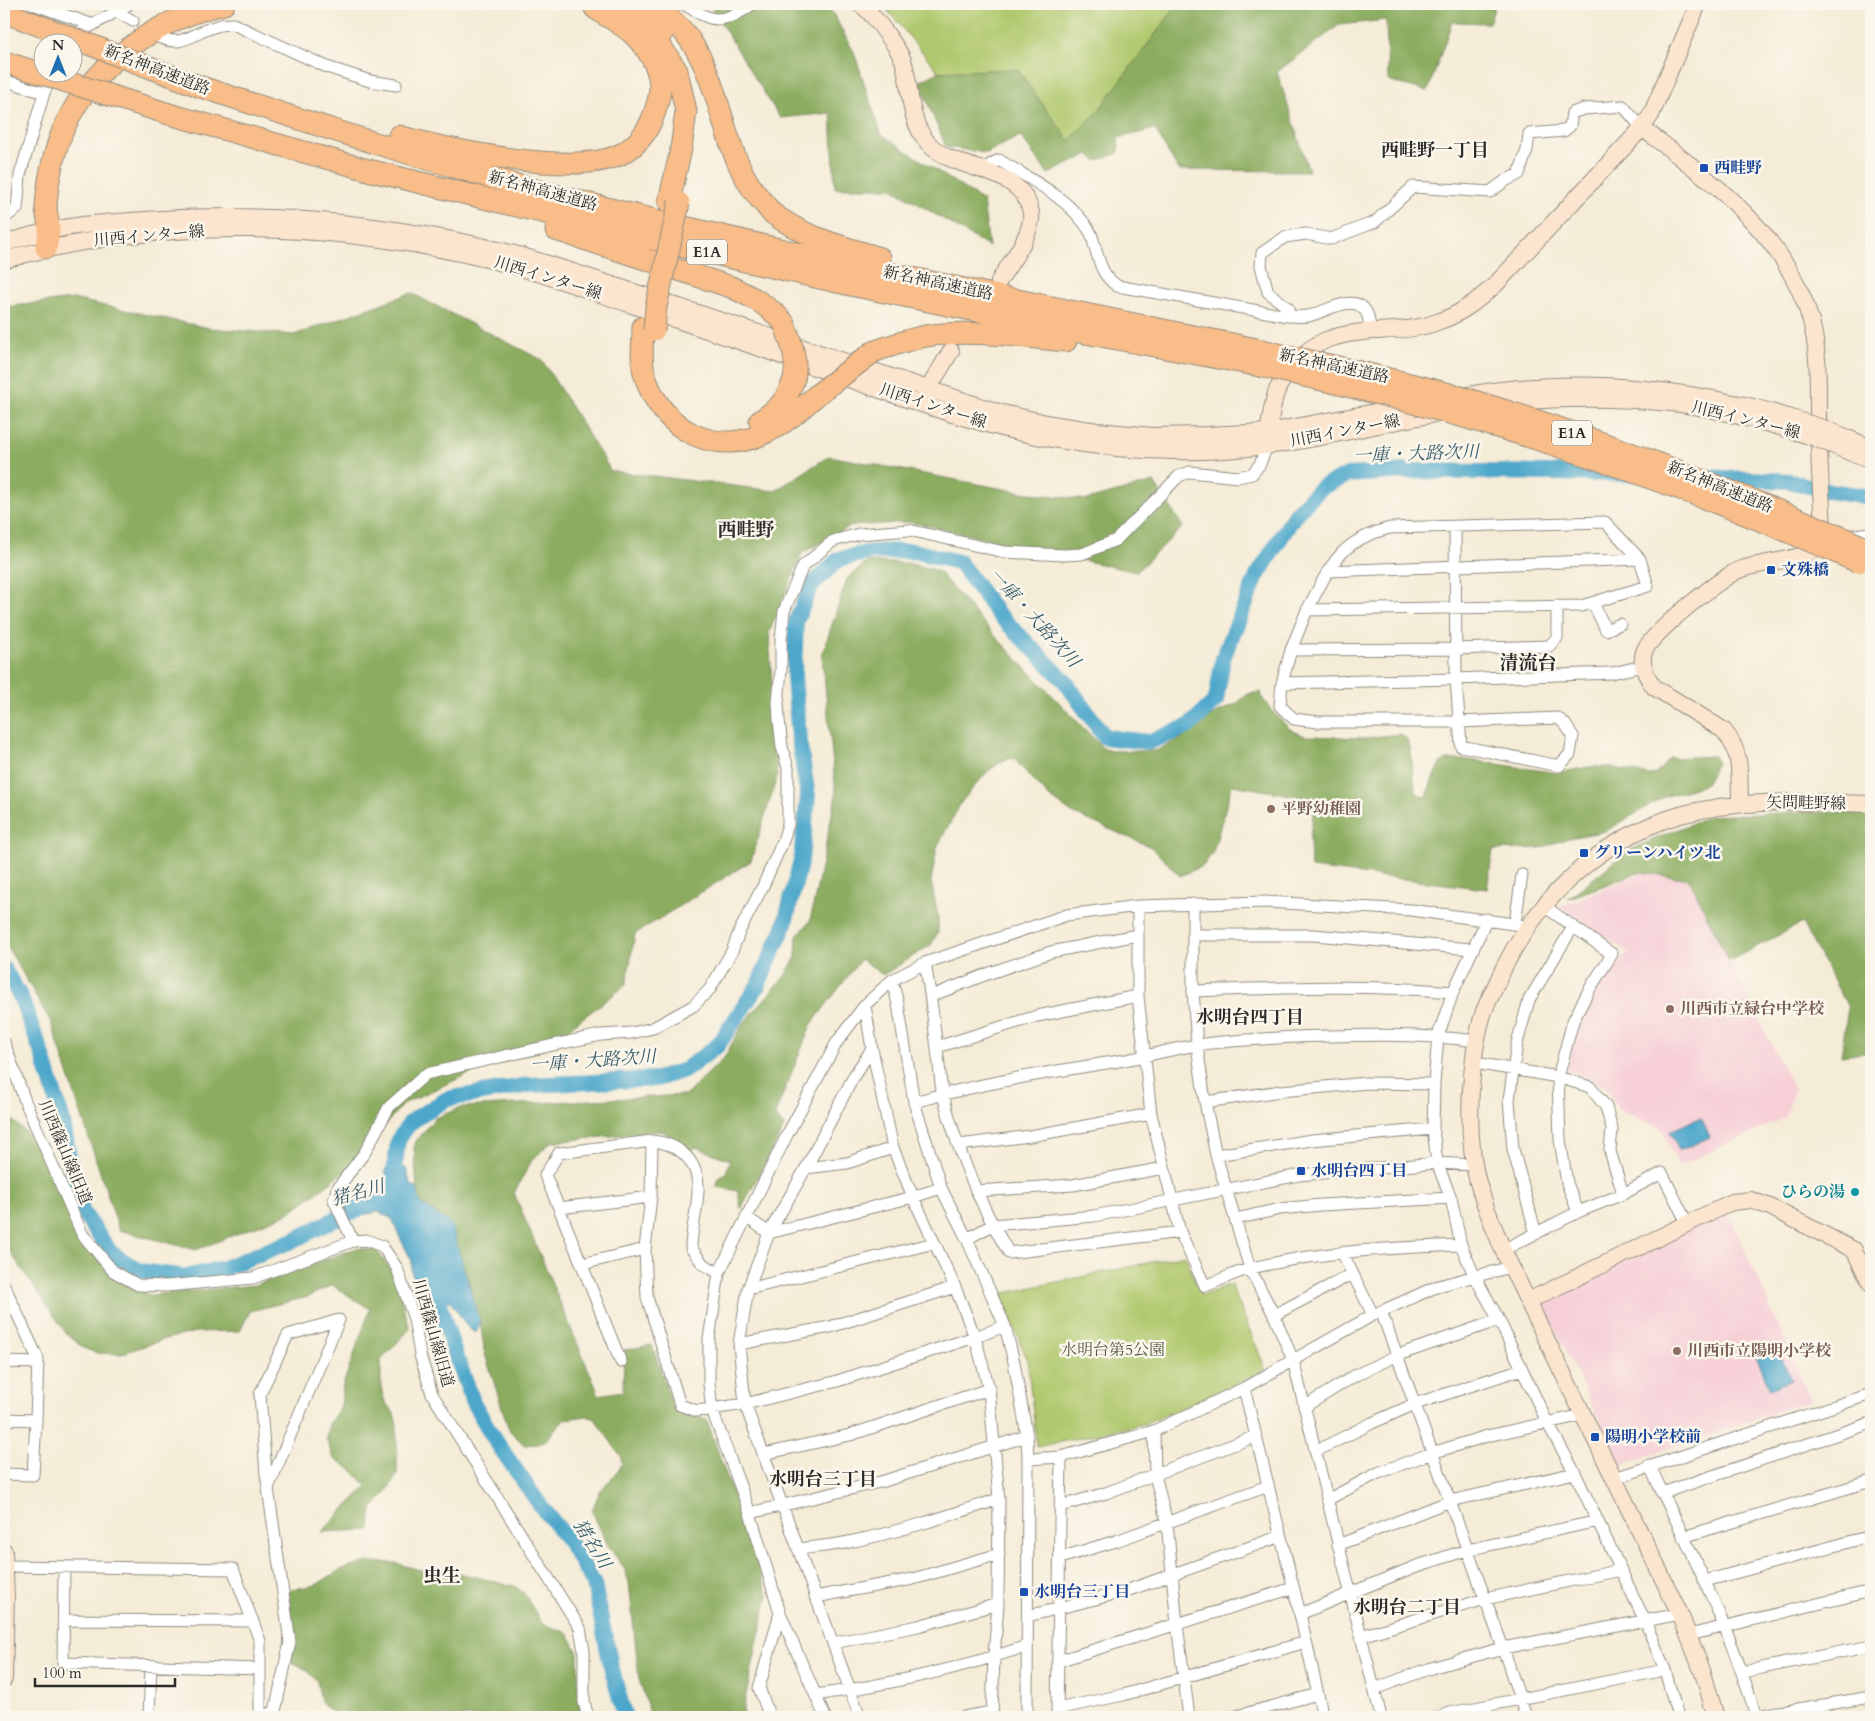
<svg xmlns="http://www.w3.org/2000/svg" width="1875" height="1721" viewBox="0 0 1875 1721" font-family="Cardo,'Noto Serif JP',serif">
  <rect width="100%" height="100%" fill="#fbf7ec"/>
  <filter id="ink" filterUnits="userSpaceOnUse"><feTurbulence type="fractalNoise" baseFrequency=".02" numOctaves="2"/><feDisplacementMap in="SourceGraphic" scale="10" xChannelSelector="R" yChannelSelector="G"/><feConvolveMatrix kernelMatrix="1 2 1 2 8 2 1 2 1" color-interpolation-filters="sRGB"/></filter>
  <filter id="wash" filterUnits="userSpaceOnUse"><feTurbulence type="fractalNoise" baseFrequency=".0096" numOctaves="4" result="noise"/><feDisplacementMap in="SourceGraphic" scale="20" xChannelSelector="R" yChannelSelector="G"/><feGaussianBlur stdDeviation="1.12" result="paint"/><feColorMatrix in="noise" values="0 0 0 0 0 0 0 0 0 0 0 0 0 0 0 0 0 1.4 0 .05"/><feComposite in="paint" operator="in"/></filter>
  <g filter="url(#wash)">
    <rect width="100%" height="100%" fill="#f5ecd7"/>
    <path fill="#f6cfd7" d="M1641 873 1689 879 1794 1089 1786 1117 1679 1166 1661 1128 1618 1109 1605 1087 1567 1069 1578 1026 1595 992 1628 952 1560 907Z
      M1727 1210 1811 1400 1621 1465 1541 1301Z"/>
    <path fill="#b1c96e" stroke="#6e7a4c" d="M882 4H1178L1099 110 1069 141 1017 69 939 72Z
      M1185 1255 1202 1296 1231 1284 1266 1370 1148 1423 1037 1447 1027 1359 1000 1294Z"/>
    <path fill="#8cad61" stroke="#5c6c46" d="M709 4H819L832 12 854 52 881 134 983 201 989 247 892 188H835L831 113 780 118Z
      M1178 4H1496L1489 23 1452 22 1428 91 1388 81 1386 20 1339 25 1277 72 1309 171 1178 170 1155 129 1118 138 1119 153 1096 161 1089 154 1048 174 1020 136 986 153 946 147 919 82 939 72 1017 69 1069 141 1099 110Z
      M411 293 542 360 611 471 775 491 829 456 1020 492 1087 500 1154 482 1183 527 1136 572 910 522 851 526 802 553 769 633 777 777 751 861 635 934 626 985 542 1049 473 1072 403 1104 348 1169 287 1214 196 1250 119 1230 51 1022 4 941V307L73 299 209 328 294 335Z
      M867 562 908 563 938 571 996 637 1103 748 1110 751H1156L1196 730 1211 716 1237 703 1248 694 1261 692 1263 699 1271 710 1291 730 1305 736 1365 738 1400 734 1406 738 1411 751 1415 792 1421 796 1427 797 1431 782 1440 763 1447 760H1469L1558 773 1588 767H1609L1649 775 1656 774 1670 758 1714 756 1717 762 1707 782 1701 786 1664 797 1606 831 1569 838 1540 848 1493 850 1487 889 1311 868 1310 837 1315 799 1232 785 1213 852 1204 865 1180 876 1151 847 1072 813 1048 796 1013 758 1006 759 988 771 962 801 937 847 931 881 938 917V932L931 945 883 975 861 959 811 1025 775 1114 784 1127 741 1209 738 1191 717 1187V1180L726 1173 730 1160 696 1147 691 1151 662 1131 551 1142 532 1160 514 1193 599 1395 623 1391 624 1350 652 1345 674 1410 707 1420 768 1595 743 1709 745 1717H651L639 1679 629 1582 624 1568 607 1544 592 1511 600 1491 619 1470 622 1463 620 1455 595 1419 587 1416 565 1419 545 1441 538 1444 524 1445 509 1430 485 1354 480 1322 451 1224 421 1204 417 1188 414 1148 416 1141 435 1118 463 1107 686 1095 724 1058 742 1025 785 976 796 957 797 936 810 921 836 795 822 655 847 579Z
      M1805 812 1871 813V1052L1841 1056 1848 1007 1802 923 1729 961 1689 879 1640 872 1567 899 1631 849 1710 816Z
      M4 1113 36 1141 80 1238 115 1279 150 1295 255 1285 357 1248 376 1250 393 1272 410 1329 381 1360V1388L385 1402 394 1413 397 1426V1475L386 1493 372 1509 370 1530 322 1532 367 1486 352 1470 333 1457 326 1438 329 1424 341 1406 343 1385 370 1309 332 1285 308 1297 250 1311 240 1331 197 1332 165 1339 121 1354 97 1353 83 1348 66 1333 4 1243Z
      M367 1562 395 1563 420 1570 450 1571 514 1586 524 1593 542 1624 568 1633 578 1653V1698L582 1717H340L326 1707 321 1701 317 1681 307 1670 290 1661 293 1641 289 1590 316 1585 340 1570Z"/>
    <path fill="#4da7cb" stroke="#3c697b" d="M1701 1117 1710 1137 1679 1151 1670 1131Z
      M387 1167 406 1168 411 1185 417 1188 421 1204 451 1224 480 1322 476 1333 469 1329 450 1301H445L436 1306 417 1286 411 1271 412 1261 399 1236 392 1219 379 1212 348 1217 342 1202 389 1190 385 1170Z
      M1777 1347 1791 1380 1770 1389 1756 1356Z"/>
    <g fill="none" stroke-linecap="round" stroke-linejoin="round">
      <path stroke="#4da7cb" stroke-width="16" d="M1705 477 1789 481 1829 491 1871 497
        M4 969 20 996 43 1056 63 1122 70 1163 82 1211 111 1253 140 1271 186 1277 224 1268 294 1240 349 1212 356 1211
        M395 1187 393 1181 398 1140 410 1123 422 1114 447 1099 529 1085 657 1079 685 1070 718 1045 757 987 784 927 801 860 808 796 799 740 794 675 796 621 811 586 839 559 871 552 913 551 959 562 998 614 1064 680 1105 737 1149 742 1189 726 1216 700 1223 658 1257 576 1296 513 1322 487 1348 475 1406 471 1628 474
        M433 1284 453 1348 474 1404 495 1440 540 1505 568 1540 594 1584 611 1666 625 1717"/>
    </g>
  </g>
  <g filter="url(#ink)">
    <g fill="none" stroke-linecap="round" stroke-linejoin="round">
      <g stroke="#908c81" stroke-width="13">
        <path id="street" d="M33 4 93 25
          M684 4C691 8 698 13 705 16 720 24 740 14 752 4
          M116 11 133 21
          M156 36C184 49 191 33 217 26 222 24 228 24 233 24L327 67 370 81 396 85
          M70 38 129 4
          M4 80 44 93 47 86
          M983 169 999 160C1031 180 1068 197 1089 230 1092 234 1093 239 1094 244 1100 263 1101 274 1117 286L1288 316C1295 316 1302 317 1308 316 1325 313 1358 289 1368 316 1369 321 1370 327 1371 332
          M4 218 17 209 20 175 44 93
          M1288 316V308L1268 292 1261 266 1262 253 1285 237 1306 234 1331 239 1375 222 1413 187 1490 192 1505 181 1519 174 1527 150 1529 134 1564 131 1570 126 1572 113 1584 109 1623 106 1642 128
          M1605 522 1640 559 1648 586 1581 606 1307 610C1331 566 1338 541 1390 528Z
          M1846 536 1871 533
          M1328 571 1640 559
          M1593 603 1606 630 1620 624
          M1307 610 1291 650 1282 683 1456 679 1612 673 1643 666
          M1291 650 1456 649 1549 646 1557 638V606
          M1282 683 1280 706 1294 719 1318 722H1460L1558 718 1565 724 1573 736 1570 754 1559 766 1461 746 1456 679 1455 527
          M1193 904V991L1197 1045 1205 1102 1216 1155 1250 1269 1274 1315 1293 1360 1381 1717
          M1138 906V996L1151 1114 1180 1232 1205 1286C1221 1280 1236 1272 1252 1268 1321 1251 1391 1248 1461 1245
          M1544 906 1612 954 1589 990 1573 1021 1558 1077 1560 1140 1567 1183 1578 1212
          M1487 919 1453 992 1438 1036 1434 1084 1433 1129 1437 1163 1451 1198 1461 1245 1474 1275 1499 1320 1547 1422 1575 1473 1645 1621 1665 1670 1678 1717
          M1515 923 1522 875
          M1193 935H1314L1471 949
          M925 963C931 994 934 1026 938 1057 940 1070 940 1083 943 1095 957 1150 980 1205 1009 1253L1180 1232
          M892 980 898 1004 914 1102 941 1188 967 1239 1005 1326 1014 1362 1027 1436 1028 1459 1027 1717
          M1193 991C1280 988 1366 984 1453 992
          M931 996 990 973 1051 952 1137 935
          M4 1042 25 1101 82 1234 113 1271 138 1285 166 1286 253 1278 353 1241 366 1240 382 1246 397 1268 414 1319 420 1355 432 1394 580 1628 584 1651V1702L588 1717
          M937 1047 1037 1016 1138 996
          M872 1049 893 1148 913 1197 955 1287 975 1337 989 1389 999 1499 998 1604 994 1657 992 1717
          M1475 1063 1558 1077 1590 1087 1606 1107 1612 1129 1610 1151 1623 1194
          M914 1102C981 1083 1050 1072 1119 1061 1145 1057 1171 1049 1197 1045 1229 1040 1263 1039 1295 1037 1356 1035 1417 1033 1477 1041
          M1205 1102 1281 1091 1367 1083 1434 1084
          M652 1141 651 1197 645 1249 647 1297 680 1405 697 1411 745 1404 834 1382 975 1337 1005 1326
          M959 1145 1030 1136 1151 1114
          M1216 1155 1312 1140 1433 1129
          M806 1168 847 1163 893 1148
          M976 1191 1073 1185 1164 1168
          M559 1208 651 1197
          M746 1217 769 1233 913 1197 941 1188
          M1236 1219 1280 1209 1321 1205 1451 1198
          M1536 1234 1513 1149 1509 1100 1517 1043 1529 1000 1573 927
          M967 1239 992 1225 1094 1216 1299 1175 1437 1163 1474 1165
          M353 1241 334 1200 337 1189 365 1152 389 1107 426 1074 553 1045 601 1035 632 1033 653 1028 693 1006 710 989 732 951 740 930 763 886 783 841 788 824V768L782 747 779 720 778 703 781 670V640L784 611 803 566 833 541 859 534 909 530 1004 552 1064 555 1082 554 1116 540 1179 476 1190 472 1238 477 1252 474 1260 464 1267 446
          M1503 1250 1578 1212 1623 1194 1662 1173 1687 1223
          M1342 1252 1373 1315
          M582 1264 645 1249
          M4 1285 38 1359 36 1420
          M748 1289 934 1243
          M1381 1311 1503 1648 1526 1717
          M1274 1315 1352 1274
          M739 1344 830 1327 955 1287
          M4 1362 37 1363
          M621 1362 559 1208 545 1175 559 1153 652 1141C664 1142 674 1145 684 1154 711 1179 691 1216 691 1248L703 1264 719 1273
          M1244 1388 1300 1614 1323 1717
          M1304 1407 1356 1375 1398 1355 1499 1320
          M4 1419 36 1420 33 1475 4 1474
          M1154 1431 1155 1475 1167 1523 1177 1624 1189 1717
          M1316 1451 1372 1423 1415 1404 1522 1369
          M764 1454 850 1435 989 1389
          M1061 1457 1154 1431 1244 1388 1373 1315 1438 1286 1511 1267
          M1028 1459 1061 1457 1057 1717
          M1649 1465C1689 1547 1731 1629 1756 1717
          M1615 1478 1871 1394
          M1662 1493 1871 1423
          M1327 1500 1378 1473 1432 1453 1487 1436 1583 1415
          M1061 1506 1106 1493 1256 1436
          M750 1513 884 1481 1027 1436
          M1683 1537 1871 1481
          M1338 1545 1450 1501 1575 1473
          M798 1549C813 1547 828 1546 844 1543 896 1533 948 1516 999 1499
          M1060 1558 1116 1541 1268 1486
          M5 1566 233 1569 260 1641V1717
          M64 1567 63 1663 260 1669
          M1705 1581 1871 1536
          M815 1597 913 1579 999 1554
          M1300 1614 1414 1567 1467 1550 1598 1521
          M1028 1616 1123 1592 1281 1536
          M64 1620 253 1621
          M1689 1635 1871 1591
          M1361 1636 1485 1599 1621 1570
          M833 1643 918 1626 998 1604
          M1058 1661 1293 1588
          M1742 1672 1871 1646
          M1374 1689 1431 1668 1503 1648 1680 1614
          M815 1695C888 1685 958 1669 1027 1646
          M1057 1709 1123 1695 1306 1642
          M1755 1716 1871 1697
          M149 1717 151 1666
          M261 1717 275 1711 290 1642 266 1474 260 1394 288 1335 339 1320 268 1488
          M770 1717 759 1688 780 1613
          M825 1717 780 1613 750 1513 712 1410 709 1384V1339L719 1273 787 1135 837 1042 865 1005 892 980 925 963 1067 915 1138 906 1265 902 1411 910 1528 926
          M860 1717 745 1404 739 1344 748 1289 769 1233 806 1168 855 1074 872 1049 865 1005
          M964 1717 992 1712
          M1233 1717 1318 1694
          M1438 1717 1450 1713 1665 1670"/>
      </g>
      <g stroke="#908c81" stroke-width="18">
        <path id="secondary" d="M859 4C868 8 874 18 880 25 888 36 898 48 903 60 912 89 907 118 928 143 955 174 1022 164 1031 213 1034 233 1009 264 999 281
          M1642 128C1710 180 1787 234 1811 321 1819 351 1818 384 1818 415 1819 457 1821 499 1824 540 1821 544 1817 548 1813 551 1795 561 1760 562 1739 570 1720 578 1650 634 1644 652 1640 665 1647 678 1654 687L1723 730C1743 752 1739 775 1740 803
          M4 243C18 239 33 235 48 231 79 224 113 222 145 220 266 211 376 222 494 249 519 254 543 263 567 270L998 412 1051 424 1097 431 1152 436 1206 435 1268 432 1413 405
          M4 260C163 215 335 222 495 261 540 272 585 289 629 304 690 324 751 345 811 366 890 393 970 424 1052 439 1122 452 1195 455 1266 446 1325 439 1382 422 1441 413
          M1462 396C1551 379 1645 384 1733 403 1752 406 1770 412 1788 417
          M925 399 928 389 951 351
          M1492 405C1551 397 1612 397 1672 403 1710 407 1747 418 1784 428
          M1267 442C1269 427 1271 411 1275 396 1278 386 1283 378 1290 370 1312 339 1337 334 1373 331 1394 330 1417 330 1437 322 1460 315 1478 300 1495 285L1642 128 1651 115 1698 4
          M1528 1301 1732 1202 1751 1200 1770 1207 1854 1250 1871 1284
          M4 1551 6 1597 4 1679
          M1716 1717 1703 1673 1680 1614 1503 1250C1492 1222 1479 1194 1474 1164 1467 1120 1470 1057 1483 1014 1486 1005 1491 996 1495 987 1529 906 1595 840 1680 815 1742 798 1807 802 1871 804"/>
      </g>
      <g stroke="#908c81" stroke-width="23">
        <path id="highway" d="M623 4 650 20 663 32
          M652 4C666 15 682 27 692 43 724 92 722 154 760 199 764 203 768 209 772 213 803 237 844 247 880 258
          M644 30 658 42 677 71 686 111 681 149 669 202
          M201 87C329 129 458 171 590 204 812 260 1037 304 1261 350
          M169 114 368 170 714 254 846 284 1064 329 1250 364
          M399 136C447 150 580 178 623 153 643 142 653 122 658 101 665 77 652 53 635 36 624 25 607 17 595 8
          M556 230 731 287C752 297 770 306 784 323
          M46 248C47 242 49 235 49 229 49 221 46 214 46 206 47 191 50 172 54 157 74 78 147 21 224 4
          M643 327C643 343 640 361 645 376 662 431 717 459 769 431 787 422 802 408 818 394
          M873 352C893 345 911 338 932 335 976 330 1022 337 1066 341
          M760 421C779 408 786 402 794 379"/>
      </g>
      <use href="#street" stroke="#fff" stroke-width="11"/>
      <use href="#secondary" stroke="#fce5cf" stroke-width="16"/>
      <use href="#highway" stroke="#f8bd88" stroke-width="21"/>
      <g stroke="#908c81" stroke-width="18" stroke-linecap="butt">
        <path id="secondary-bridge" d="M1788 417 1829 430 1871 448
          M1784 428 1815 438 1871 461"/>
      </g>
      <g stroke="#908c81" stroke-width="23" stroke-linecap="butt">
        <path id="highway-bridge" d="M4 12 201 87
          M4 62 169 114
          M784 323C791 342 798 359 794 379
          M654 330 656 307 679 203
          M1261 350C1329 365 1397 379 1464 398 1603 439 1738 492 1871 550
          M1250 364C1460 407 1663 475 1858 562
          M818 394 873 352"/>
      </g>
      <use href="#secondary-bridge" stroke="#fce5cf" stroke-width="16"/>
      <use href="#highway-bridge" stroke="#f8bd88" stroke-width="21"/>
    </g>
  </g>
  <g fill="#1a4fb4" stroke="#fbf7ec" stroke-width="2">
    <rect x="1699" y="163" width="10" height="10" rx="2.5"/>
    <rect x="1766" y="565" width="10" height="10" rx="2.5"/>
    <rect x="1579" y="848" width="10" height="10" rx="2.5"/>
    <rect x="1296" y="1166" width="10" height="10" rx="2.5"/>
    <rect x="1590" y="1432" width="10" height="10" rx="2.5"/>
    <rect x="1019" y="1587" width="10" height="10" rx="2.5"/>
  </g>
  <g fill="#8d6e63" stroke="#fbf7ec" stroke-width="2">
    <circle cx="1271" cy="809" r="5"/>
    <circle cx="1670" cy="1009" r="5"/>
    <circle cx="1677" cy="1351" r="5"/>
  </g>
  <circle fill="#0f9aa8" stroke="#fbf7ec" stroke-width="2" cx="1855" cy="1192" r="5"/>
  <g text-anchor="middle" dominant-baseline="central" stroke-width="5" stroke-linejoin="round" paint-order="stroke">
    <g fill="#fbf7ec" stroke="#696865" stroke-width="1">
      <rect x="687" y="239.5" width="40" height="25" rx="4"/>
      <rect x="1552" y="420.5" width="40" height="25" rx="4"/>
    </g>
    <g font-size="15" font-weight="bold" fill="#2b2b2b">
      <text x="707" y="252">E1A</text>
      <text x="1572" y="433">E1A</text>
    </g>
    <g font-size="16" fill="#2b2b2b" stroke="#fbf7ec">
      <text transform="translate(157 70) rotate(21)">新名神高速道路</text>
      <text transform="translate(543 191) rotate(15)">新名神高速道路</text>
      <text transform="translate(149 236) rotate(-5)">川西インター線</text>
      <text transform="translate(548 278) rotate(17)">川西インター線</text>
      <text transform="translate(938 283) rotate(12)">新名神高速道路</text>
      <text transform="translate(1334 366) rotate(12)">新名神高速道路</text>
      <text transform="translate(933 406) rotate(18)">川西インター線</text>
      <text transform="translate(1746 420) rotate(14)">川西インター線</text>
      <text transform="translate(1345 431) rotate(-11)">川西インター線</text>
      <text transform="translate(1720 487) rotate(22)">新名神高速道路</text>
      <text transform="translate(1806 803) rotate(1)">矢問畦野線</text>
      <text transform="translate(65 1152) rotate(67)">川西篠山線旧道</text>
      <text transform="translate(433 1333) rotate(74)">川西篠山線旧道</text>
    </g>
    <g font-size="16" font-weight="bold" fill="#164399" stroke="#fbf7ec" text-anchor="start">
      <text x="1714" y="168">西畦野</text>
      <text x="1781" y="570">文殊橋</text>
      <text x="1594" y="853">グリーンハイツ北</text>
      <text x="1311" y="1171">水明台四丁目</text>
      <text x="1605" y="1437">陽明小学校前</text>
      <text x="1034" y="1592">水明台三丁目</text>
    </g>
    <g font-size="16" font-weight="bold" fill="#785e54" stroke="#fbf7ec" text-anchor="start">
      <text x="1281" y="809">平野幼稚園</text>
      <text x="1680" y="1009">川西市立緑台中学校</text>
      <text x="1687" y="1351">川西市立陽明小学校</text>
    </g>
    <g font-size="16" font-weight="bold" fill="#0d838f" stroke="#fbf7ec" text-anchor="end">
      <text x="1845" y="1192">ひらの湯</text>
    </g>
    <g font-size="16" fill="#535a3f" stroke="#fbf7ec">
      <text x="1113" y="1350">水明台第5公園</text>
    </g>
    <g font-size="18" font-weight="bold" fill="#2b2b2b" stroke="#fbf7ec">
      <text x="1435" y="150">西畦野一丁目</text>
      <text x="1250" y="1017">水明台四丁目</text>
      <text x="823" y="1479">水明台三丁目</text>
      <text x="1407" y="1607">水明台二丁目</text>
    </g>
    <g font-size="18" font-style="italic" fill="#395d6b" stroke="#fbf7ec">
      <text transform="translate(1416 454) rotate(-2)">一庫・大路次川</text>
      <text transform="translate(1034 618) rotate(48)">一庫・大路次川</text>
      <text transform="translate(593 1061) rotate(-4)">一庫・大路次川</text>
      <text transform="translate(358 1193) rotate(-15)">猪名川</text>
      <text transform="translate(592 1544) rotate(58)">猪名川</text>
    </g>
    <g font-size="19" font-weight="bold" fill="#2b2b2b" stroke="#fbf7ec">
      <text x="746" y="530">西畦野</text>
      <text x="1528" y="663">清流台</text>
      <text x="442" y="1576">虫生</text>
    </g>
  </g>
  <rect width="1875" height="1721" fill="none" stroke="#fbf7ec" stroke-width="20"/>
  <g transform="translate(58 58)"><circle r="24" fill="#fbf7ec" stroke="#a8a59f"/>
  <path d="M0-4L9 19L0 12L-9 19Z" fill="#1f6fb2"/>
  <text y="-8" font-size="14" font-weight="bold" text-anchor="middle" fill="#2b2b2b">N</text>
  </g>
  <path d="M35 1678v8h140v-8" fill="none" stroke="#2b2b2b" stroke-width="2.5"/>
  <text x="42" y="1678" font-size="15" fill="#2b2b2b" stroke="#fbf7ec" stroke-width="4" paint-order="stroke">100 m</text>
</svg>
